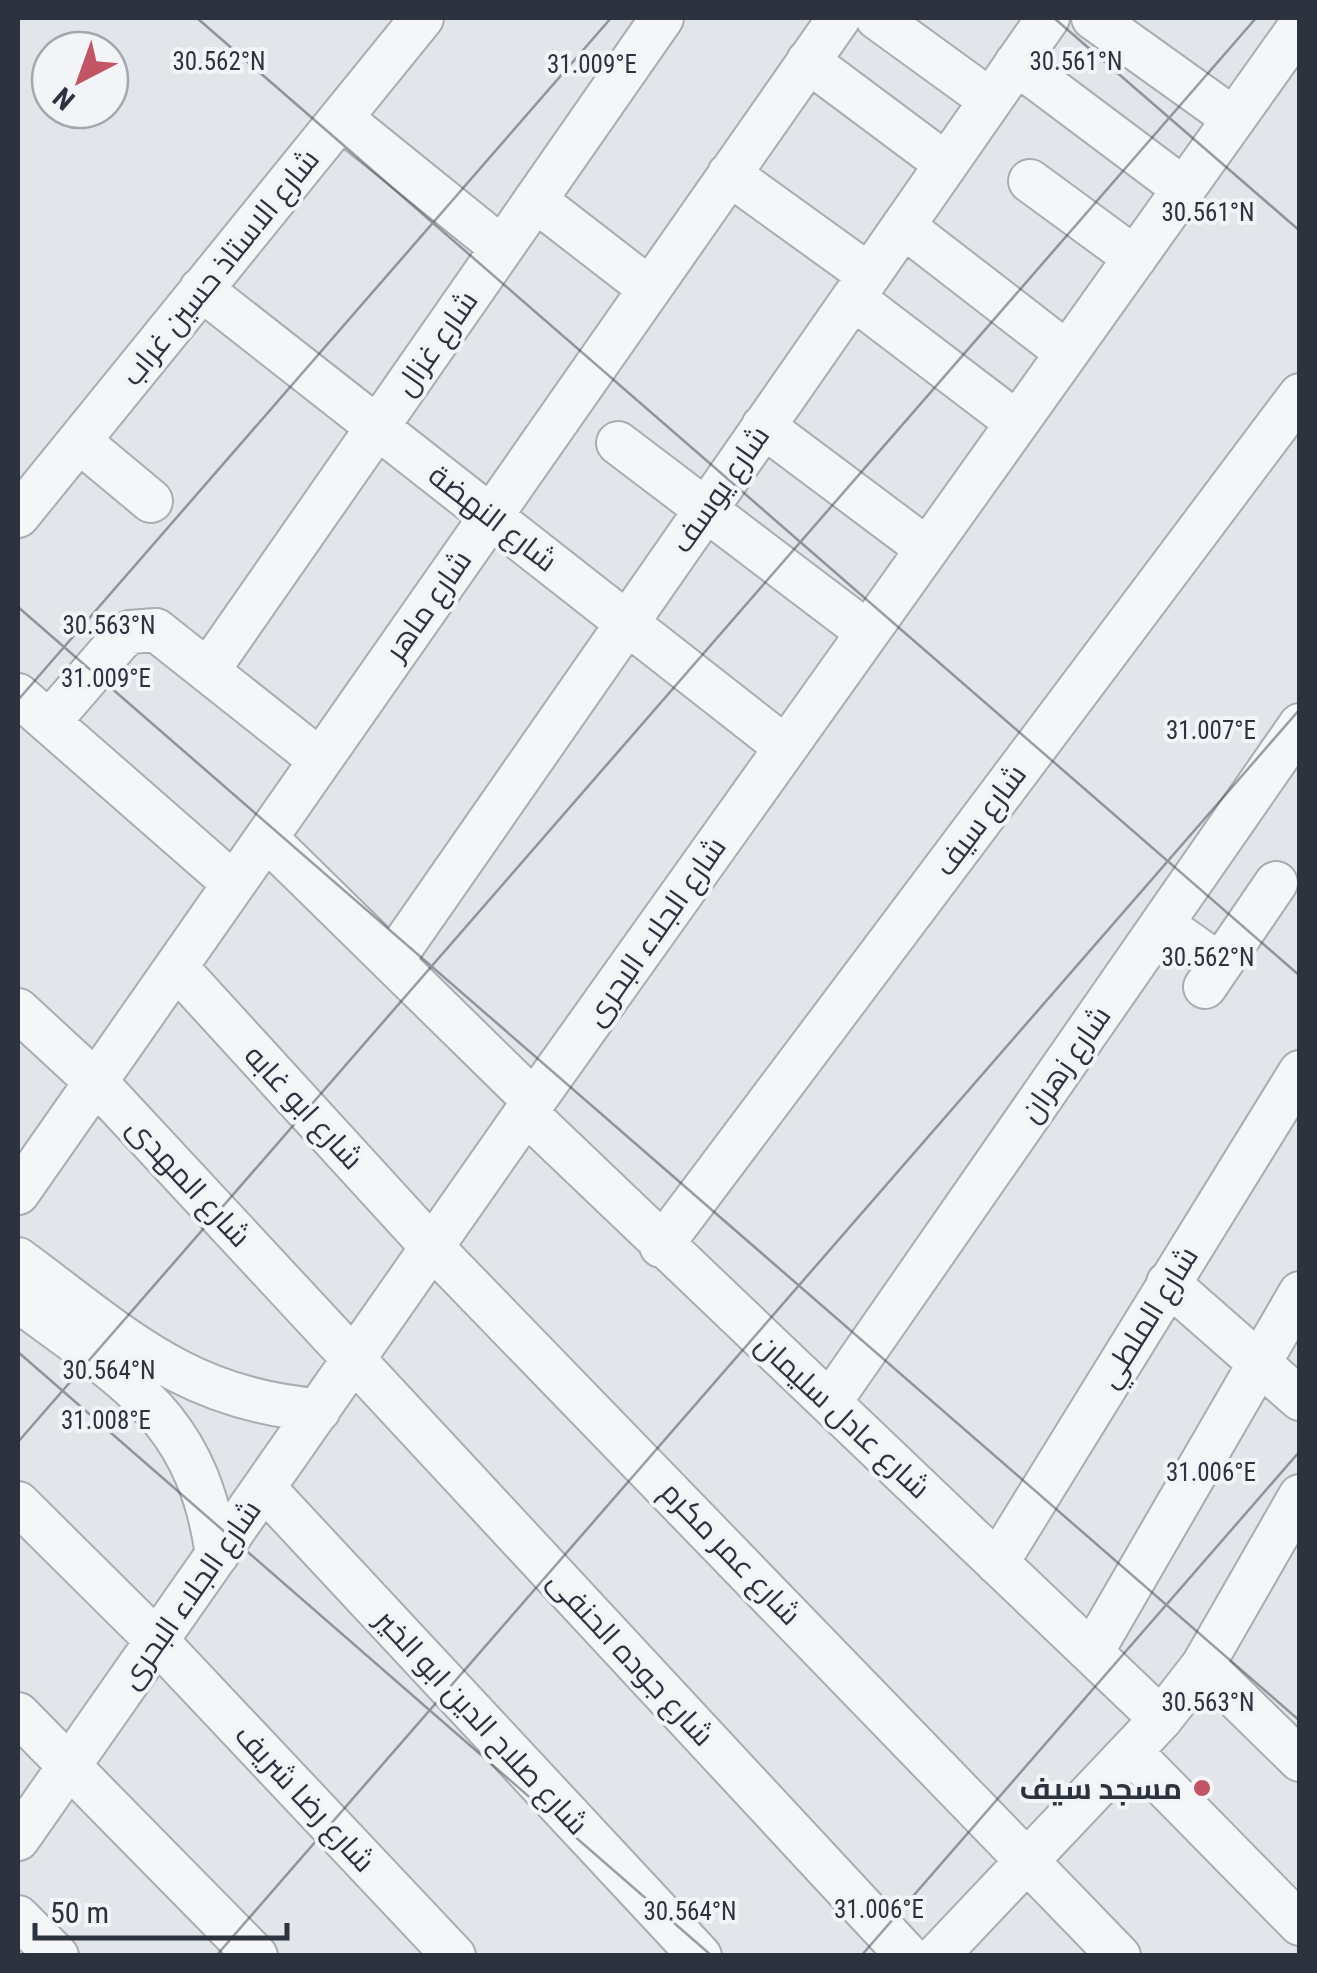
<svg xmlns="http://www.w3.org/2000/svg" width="1317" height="1973" viewBox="0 0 1317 1973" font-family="'Roboto Condensed',Cairo,sans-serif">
  <rect width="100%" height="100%" fill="#e2e5e9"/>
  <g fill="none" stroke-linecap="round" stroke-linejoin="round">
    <g stroke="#a8acb3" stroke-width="46">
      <path id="minor" d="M877 18 990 100
        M1093 18 1234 119
        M808 61 946 164
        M1016 63 1184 189
        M341 118 502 248
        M729 174 869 275
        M1030 181 1135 258
        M535 200 650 289
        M903 226 1066 352
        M201 289 785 747
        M853 298 1016 422
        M763 426 926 548
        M79 441 151 501
        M618 443 867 632
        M18 516 422 18
        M209 669 662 18
        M18 695 234 884
        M49 722 119 641 130 632 156 630 320 760
        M266 838 534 1101
        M1162 924 1220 965
        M392 961 1048 18
        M176 967 432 1247 1119 1956
        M1205 987 1276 883
        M18 1010 96 1082 908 1956
        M526 1113 1161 1719
        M18 1193 839 18
        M661 1246 1300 395
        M18 1259C120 1334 185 1400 319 1410
        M1168 1283 1300 1399
        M18 1300C123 1380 197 1413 217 1555
        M830 1402 1300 725
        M264 1488 700 1956
        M18 1503 157 1641 454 1956
        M997 1563 1300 1072
        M1092 1652 1300 1293
        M1203 1665 1300 1760
        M18 1714 256 1956
        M1132 1753 1300 1924
        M18 1839 534 1101 1300 26
        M18 1917 57 1956
        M937 1956 1161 1719 1203 1665 1300 1496"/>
    </g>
    <use href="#minor" stroke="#f4f6f8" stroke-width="42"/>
  </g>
  <path fill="none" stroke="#2c333f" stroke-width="2.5" stroke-opacity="0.45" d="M197 18 1300 976M1054 18 1300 231M18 607 1300 1721M18 700 611 18M18 1352 712 1956M18 1442 1256 18M216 1956 1300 709M861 1956 1300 1451"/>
  <circle fill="#c15465" stroke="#f2f4f7" stroke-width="4" cx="1202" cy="1788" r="10"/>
  <g text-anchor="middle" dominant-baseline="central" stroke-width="8" stroke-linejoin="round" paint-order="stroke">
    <g font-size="30" fill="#2c333f" stroke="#f2f4f7">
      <text transform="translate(220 267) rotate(-51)">شارع الاستاذ حسين غراب</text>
      <text transform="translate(436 343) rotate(-55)">شارع غزال</text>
      <text transform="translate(720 489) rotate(-55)">شارع يوسف</text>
      <text transform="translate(493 518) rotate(38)">شارع النهضة</text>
      <text transform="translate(428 605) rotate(-55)">شارع ماهر</text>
      <text transform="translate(980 820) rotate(-53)">شارع سيف</text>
      <text transform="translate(655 931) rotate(-55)">شارع الجلاء البحرى</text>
      <text transform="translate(1065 1064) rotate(-55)">شارع زهران</text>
      <text transform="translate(304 1107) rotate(47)">شارع ابو غابه</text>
      <text transform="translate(189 1182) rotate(47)">شارع المهدى</text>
      <text transform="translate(1148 1317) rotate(-58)">شارع الملطي</text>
      <text transform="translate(843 1416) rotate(43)">شارع عادل سليمان</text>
      <text transform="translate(731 1553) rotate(46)">شارع عمر مكرم</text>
      <text transform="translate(190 1594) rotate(-55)">شارع الجلاء البحرى</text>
      <text transform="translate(631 1658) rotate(47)">شارع جوده الحنفى</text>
      <text transform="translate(482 1722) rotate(47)">شارع صلاح الدين ابو الخير</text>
      <text transform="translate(305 1798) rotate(47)">شارع رضا شريف</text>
    </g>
    <g font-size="30" font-weight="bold" fill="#2c333f" stroke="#f2f4f7" text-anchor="end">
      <text x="1182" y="1788">مسجد سيف</text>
    </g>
  </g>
  <g font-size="25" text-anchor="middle" fill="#2c333f" stroke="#f2f4f7" stroke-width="8" stroke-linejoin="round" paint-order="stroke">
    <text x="219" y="70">30.562°N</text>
    <text x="1076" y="70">30.561°N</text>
    <text x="592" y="73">31.009°E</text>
    <text x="1208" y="221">30.561°N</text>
    <text x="109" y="634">30.563°N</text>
    <text x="106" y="687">31.009°E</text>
    <text x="1211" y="739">31.007°E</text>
    <text x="1208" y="966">30.562°N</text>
    <text x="109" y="1379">30.564°N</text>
    <text x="106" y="1429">31.008°E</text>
    <text x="1211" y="1481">31.006°E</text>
    <text x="1208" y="1711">30.563°N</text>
    <text x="879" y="1918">31.006°E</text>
    <text x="690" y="1920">30.564°N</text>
  </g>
  <rect width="1317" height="1973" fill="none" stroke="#2c333f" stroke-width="40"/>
  <g transform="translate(80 80) rotate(221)"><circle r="48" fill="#f2f4f7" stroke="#a3a7ad" stroke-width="2.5"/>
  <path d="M0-8L18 38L0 25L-18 38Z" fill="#c15465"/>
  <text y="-15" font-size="28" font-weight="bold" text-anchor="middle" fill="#2c333f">N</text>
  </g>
  <path d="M35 1923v15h252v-15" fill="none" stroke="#2c333f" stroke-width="5"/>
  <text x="50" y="1923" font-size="30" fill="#2c333f" stroke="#f2f4f7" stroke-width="8" paint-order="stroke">50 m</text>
</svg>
